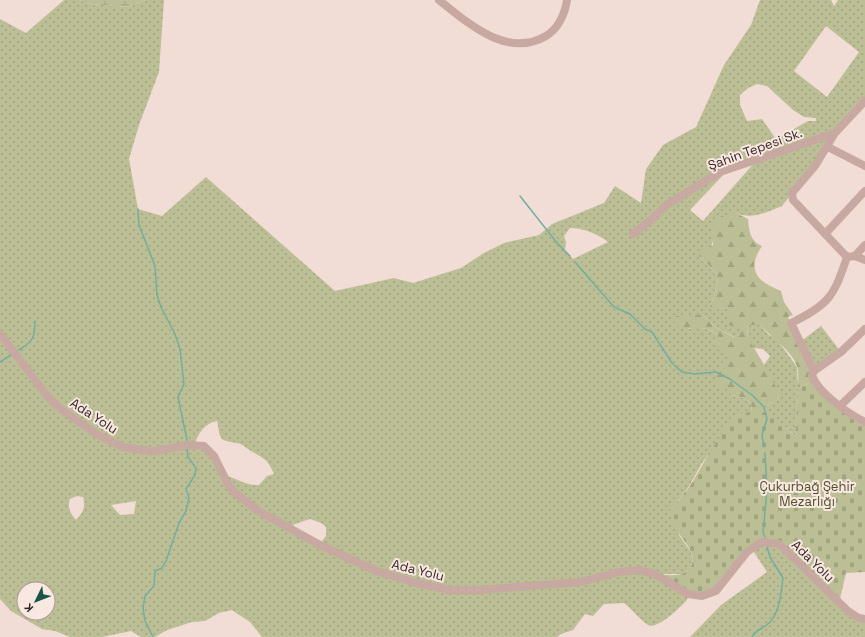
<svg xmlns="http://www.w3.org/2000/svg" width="865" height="637" viewBox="0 0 865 637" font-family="'Space Grotesk',sans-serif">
  <defs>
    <pattern id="grass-dots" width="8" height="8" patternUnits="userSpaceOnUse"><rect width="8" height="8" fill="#bcbf95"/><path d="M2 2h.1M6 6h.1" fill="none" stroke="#a2a480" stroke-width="1.8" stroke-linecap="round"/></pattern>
    <pattern id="forest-firs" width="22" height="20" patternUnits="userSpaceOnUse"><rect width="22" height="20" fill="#bcbf95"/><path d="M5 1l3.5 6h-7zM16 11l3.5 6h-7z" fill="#a2a480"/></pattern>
    <pattern id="wetland-marsh" width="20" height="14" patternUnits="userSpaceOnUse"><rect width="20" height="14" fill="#bcbf95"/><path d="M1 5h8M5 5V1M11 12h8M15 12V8" fill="none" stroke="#a2a480"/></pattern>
    <pattern id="cemetery-stones" width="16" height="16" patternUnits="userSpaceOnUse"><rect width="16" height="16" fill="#bcbf95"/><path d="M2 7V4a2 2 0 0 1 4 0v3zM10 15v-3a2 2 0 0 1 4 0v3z" fill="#a2a480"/></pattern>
  </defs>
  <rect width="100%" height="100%" fill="#f1ddd5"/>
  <path fill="url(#grass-dots)" fill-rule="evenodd" d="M64 0H79L90 4 128 7 146 0H164L159 72 139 125 129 159 138 209 162 216 206 177 335 291 394 278 413 283 461 268 484 253 504 243 539 235 552 224 604 203 615 186 641 203 646 169 663 145 696 127 724 65 751 25 760 0H831L834 6 838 0H865V101L782 206C768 212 751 220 736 213L713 233C715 245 708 250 699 258L709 265 718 278 714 297 709 307 728 309V325L740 328 739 335 734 337 714 326 703 315 688 329C699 325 711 329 720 337L714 342C717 344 722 347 725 350 733 361 723 382 731 395L744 398 751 403 752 412 739 415 702 463 688 488 670 511 679 535 691 552 693 560 690 569 683 574H657L688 594 687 600C680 607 658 630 648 625 641 621 631 608 624 603L604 604 593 616 585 614 573 630 561 634 557 637H262L250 622 232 610 219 613 205 621 192 622 167 630 155 637H141L131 631 102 637H70L55 631 42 629 11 611 0 599V19L26 33ZM826 26 859 52 827 97 794 71ZM757 84 767 86 793 110 804 117 816 118V121H808L776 139 762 119 747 121 740 105V95L748 88ZM755 162 703 221 690 210 728 170ZM570 228C583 228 598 234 608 242L573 259 565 250 566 242 564 236ZM217 421C219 427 218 434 222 439 226 442 233 442 237 443 243 444 246 448 251 451 263 458 268 459 274 474L267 476 259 485C247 486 236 478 224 475L204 446 195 444C198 433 205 423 217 421ZM77 496 83 497C86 507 83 513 76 520 70 513 67 507 70 499ZM136 501 134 514 120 515 111 505ZM310 519 321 523 326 527V536L319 545 289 529 295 524ZM24 589H48V613H24Z
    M747 325H760L769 335 776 338 797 367 798 388 795 436 787 428 766 415 764 407 777 400 779 395 764 365 770 356 763 349 753 348 748 338Z
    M821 326 841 352 814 371 800 342Z
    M761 542 779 544 848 611 865 619V637H690L721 605 767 572 752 549Z"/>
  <path fill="url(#forest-firs)" d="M736 213 748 219C749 231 750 241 762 246 746 269 757 282 781 291L784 302 793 315 788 317 814 381 798 388C798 382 799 372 797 366 790 349 772 338 760 325H747L748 338 771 376 779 395 777 400 764 407 766 415 752 412 751 403 744 398 731 395 727 389 720 390 714 384 716 372 727 358 725 351 716 349 714 342 719 337C705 321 691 333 675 325L674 321 676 316 703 315 714 326 733 337 739 335V328L728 325V309L709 308 714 297 718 278 709 265 699 258 700 252 713 245V226L721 216Z"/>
  <path fill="url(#wetland-marsh)" d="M79 0H146L128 7 90 4Z"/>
  <path fill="url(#cemetery-stones)" d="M814 381 865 422V572L846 573 839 603 779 544 761 542 716 591 694 596 655 574C668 575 687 579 692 564 693 560 693 556 691 552 684 536 672 531 670 511 676 503 682 496 688 489 699 473 725 420 741 414 763 406 781 421 795 436L798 388Z"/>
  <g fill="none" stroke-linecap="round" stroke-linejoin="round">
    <path stroke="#74aea1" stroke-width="1.5" d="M520 196 557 243 570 256
      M138 209 139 225 155 266 157 295 161 307 175 334 180 349 184 384 178 397 187 440
      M575 262 614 307 630 314 645 329 652 332 672 363 682 372 694 374 716 372 730 379 752 395 764 407 767 419 762 435 764 447
      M19 350C33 341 35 338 35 321
      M0 362 11 355
      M765 537 763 532 767 490 765 453
      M153 637 145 621 143 608 145 596 154 586 155 571 162 568 166 561 179 523 186 511 189 498 186 489 195 475 196 468 188 457 187 448
      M752 637C756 629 763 629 769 623 780 612 781 593 783 578L770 557 767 547"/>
    <path stroke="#c8a9a1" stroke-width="8" d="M439 0C468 23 507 59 546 36 558 29 565 14 567 0
      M835 133 815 166 792 193 793 200 847 257 855 256
      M828 147 865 166
      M633 234 650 221 665 206 720 172 835 133 865 101
      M825 234 865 191
      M855 256 865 245
      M855 256 865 260
      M0 334 48 397 62 410 98 435 123 447 141 450 155 451 188 445 204 446 214 456 228 484 234 492 257 510 320 545 376 571 416 583 450 590H479L580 582 619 572 639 570 655 574 688 594 702 596 716 591 747 552 761 542 779 544 848 611 859 618 865 619
      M814 371 791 323C829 305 834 296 847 257
      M814 371 812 375C818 393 849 414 865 422
      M814 371 841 352 865 329
      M840 406 865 382"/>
  </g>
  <g text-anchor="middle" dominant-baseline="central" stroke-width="4" stroke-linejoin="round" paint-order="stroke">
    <g font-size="13" fill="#332524" stroke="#f9e8e1">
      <text transform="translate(755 149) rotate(-20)">Şahin Tepesi Sk.</text>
      <text transform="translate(94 416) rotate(33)">Ada Yolu</text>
      <text transform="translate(813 561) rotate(44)">Ada Yolu</text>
      <text transform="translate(418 570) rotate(14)">Ada Yolu</text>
    </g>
    <g font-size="13" fill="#4d5128" stroke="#f9e8e1">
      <text x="807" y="486">Çukurbağ Şehir<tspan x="807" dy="15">Mezarlığı</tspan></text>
    </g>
  </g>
  <g transform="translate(36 601) rotate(227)"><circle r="19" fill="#f9e8e1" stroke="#aa9a95"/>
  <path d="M0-3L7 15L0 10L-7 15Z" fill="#1a5449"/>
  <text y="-6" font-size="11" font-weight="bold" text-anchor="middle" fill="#332524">K</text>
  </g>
</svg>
